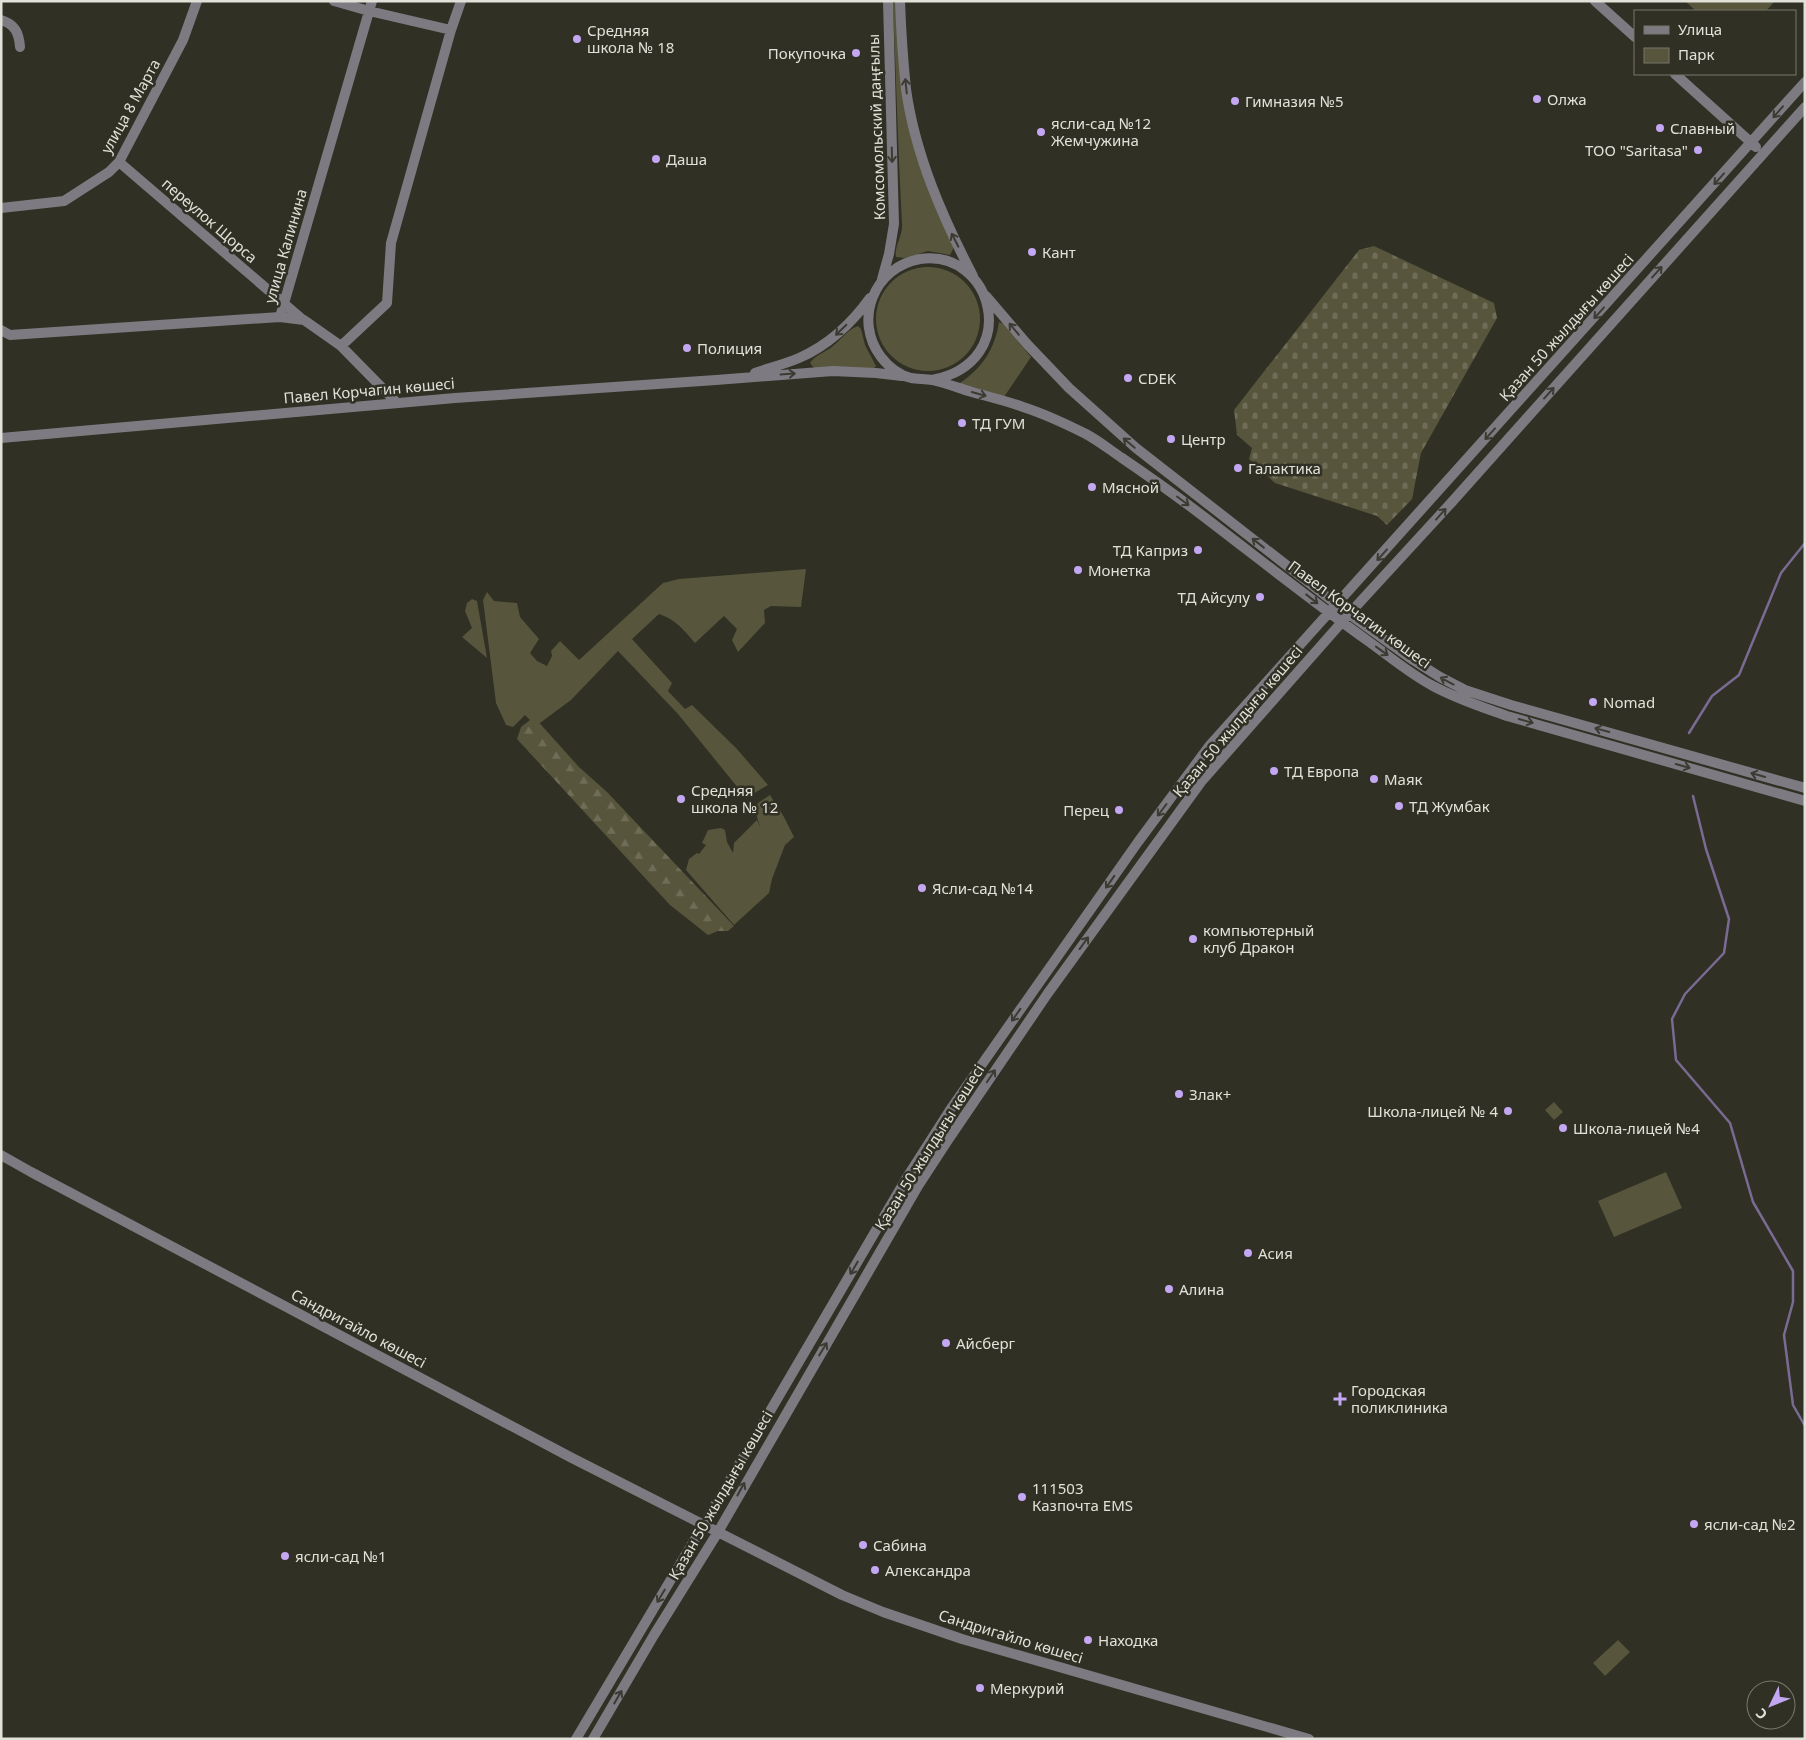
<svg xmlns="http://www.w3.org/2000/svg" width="1806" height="1740" viewBox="0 0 1806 1740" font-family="'Noto Sans',sans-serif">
  <defs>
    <pattern id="forest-firs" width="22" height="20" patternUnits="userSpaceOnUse" patternTransform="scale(1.25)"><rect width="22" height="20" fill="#57553b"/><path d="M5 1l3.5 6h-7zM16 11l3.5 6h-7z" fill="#6f6d57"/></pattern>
    <pattern id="cemetery-stones" width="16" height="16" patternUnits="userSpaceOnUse" patternTransform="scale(1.25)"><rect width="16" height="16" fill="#57553b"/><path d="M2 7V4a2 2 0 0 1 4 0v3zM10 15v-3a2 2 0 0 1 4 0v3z" fill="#6f6d57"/></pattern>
  </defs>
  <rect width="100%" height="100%" fill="#303024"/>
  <path fill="#57553b" d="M1685 1H1775L1766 11H1696Z
    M893 3H897L900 69 954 247 950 255 928 251 905 258 896 257C894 246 903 236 902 224 898 150 896 77 893 3Z
    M876 319a52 52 0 1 1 104 0a52 52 0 1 1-104 0Z
    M999 322 1004 324 1031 357 1004 397 961 386 960 383C982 368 995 349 999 322Z
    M858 326 861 329 865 345 876 366 873 369H815L810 363C815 355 826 352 833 346 841 340 848 329 858 326Z
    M806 569 801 607 771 606 764 610 765 623 738 652 732 640 737 629 724 616 695 643C684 630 675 619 659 614L632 639 672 683 668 691 685 709 692 705 737 749 768 785 751 795 743 794 678 714 618 651 571 700 536 726 525 715 513 727 506 725 496 703 483 600 487 592 494 601 517 603 520 617 539 639 530 653 537 661 547 666 552 656 551 651 560 641 579 660 663 583 679 579Z
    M472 599 477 601 487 658 462 637 472 628 465 611 467 603Z
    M770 795 784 817 794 837 785 845 772 879 769 893 734 925 686 870 689 859 697 853 699 854 706 845 702 843 708 830 721 828 725 830 727 842 733 853 734 843 757 820 760 827 755 810 758 803Z
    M1554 1102 1563 1112 1554 1120 1545 1110Z
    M1666 1172 1682 1208 1614 1237 1598 1201Z
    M1618 1640 1630 1652 1605 1676 1593 1663Z"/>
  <path fill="url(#forest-firs)" d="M534 717 579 767 607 792 734 926 728 931H718L708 935 670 905 517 739 521 727Z"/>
  <path fill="url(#cemetery-stones)" d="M1374 246 1494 303 1497 318 1421 453 1412 499 1387 525 1377 516 1275 483 1249 459 1252 448 1237 435 1234 410 1359 250Z"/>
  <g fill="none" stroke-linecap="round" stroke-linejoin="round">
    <path stroke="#796b93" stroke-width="2.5" d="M1689 733 1712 696 1739 675 1781 573 1805 543
      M1693 796 1706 849 1729 919 1724 953 1685 994 1672 1019 1676 1060 1730 1123 1753 1202 1793 1271V1302L1784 1335 1793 1405 1805 1426"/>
    <path stroke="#7d7b81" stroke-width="10" d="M334 1 369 11 451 30
      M900 1C901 30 903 60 906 89 915 155 943 218 973 276
      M1595 1 1635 37
      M1 20C15 24 19 33 20 47
      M1675 74 1756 147
      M119 162 302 319
      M1 208 64 201 109 172 119 162 183 40 197 1
      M882 279 889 254 894 224 888 1
      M986 296 1027 344 1069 388 1136 448 1349 614 1410 658 1440 677 1465 690 1511 705 1805 788
      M280 317 372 1
      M1 330 10 335 280 317 304 320 341 346 397 403
      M341 346 387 303 391 243 451 30 461 1
      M755 373C769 368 785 364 799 358 827 346 852 323 870 298
      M932 380C1024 362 993 248 920 259 874 267 853 320 881 357 888 366 899 375 911 378 917 379 925 379 932 380 945 383 959 388 972 392 989 397 1007 401 1023 407 1045 414 1066 424 1086 434 1099 441 1110 450 1122 458 1147 475 1171 492 1195 510 1253 554 1309 599 1368 641 1389 656 1410 674 1433 686 1457 699 1482 707 1507 716L1805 801
      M1 438 455 398 716 380 833 371 876 373 902 376
      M1 1155 31 1172 572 1458 842 1595 883 1612 962 1639 1309 1739
      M576 1739 704 1524 906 1179 952 1107 1034 990 1138 842 1210 745 1805 82
      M593 1739 654 1635 718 1532 918 1186 948 1140 1048 993 1201 782 1349 614 1451 503 1805 107"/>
  </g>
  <defs><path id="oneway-shaft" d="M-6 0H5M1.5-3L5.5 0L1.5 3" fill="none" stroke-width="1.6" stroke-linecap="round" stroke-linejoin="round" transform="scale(1.25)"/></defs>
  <g stroke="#3c3b32">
    <use href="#oneway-shaft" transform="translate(906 86) rotate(-96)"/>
    <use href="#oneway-shaft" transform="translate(1778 112) rotate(131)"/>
    <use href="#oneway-shaft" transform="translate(892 155) rotate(88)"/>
    <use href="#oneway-shaft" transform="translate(1719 179) rotate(132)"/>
    <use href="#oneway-shaft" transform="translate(955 240) rotate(-117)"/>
    <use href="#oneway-shaft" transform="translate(1657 272) rotate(-48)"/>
    <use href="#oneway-shaft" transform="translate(1599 313) rotate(132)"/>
    <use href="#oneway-shaft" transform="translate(1014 329) rotate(-130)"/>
    <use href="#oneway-shaft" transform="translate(841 330) rotate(136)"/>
    <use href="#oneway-shaft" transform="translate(788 374) rotate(-4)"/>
    <use href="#oneway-shaft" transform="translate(1549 393) rotate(-48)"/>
    <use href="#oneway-shaft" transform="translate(979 394) rotate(16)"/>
    <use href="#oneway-shaft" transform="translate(1490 434) rotate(132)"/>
    <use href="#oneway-shaft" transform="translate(1129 443) rotate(-140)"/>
    <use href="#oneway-shaft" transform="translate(1183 501) rotate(37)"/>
    <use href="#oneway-shaft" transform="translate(1441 514) rotate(-48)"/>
    <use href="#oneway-shaft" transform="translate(1258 543) rotate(-142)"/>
    <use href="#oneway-shaft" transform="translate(1382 555) rotate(132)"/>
    <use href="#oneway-shaft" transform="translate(1312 599) rotate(38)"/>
    <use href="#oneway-shaft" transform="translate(1382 651) rotate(36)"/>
    <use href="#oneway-shaft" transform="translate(1447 681) rotate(-152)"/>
    <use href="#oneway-shaft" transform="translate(1526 721) rotate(16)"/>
    <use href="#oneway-shaft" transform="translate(1602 730) rotate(-165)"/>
    <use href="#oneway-shaft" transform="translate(1683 766) rotate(16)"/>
    <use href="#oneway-shaft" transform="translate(1758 775) rotate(-164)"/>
    <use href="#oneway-shaft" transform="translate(1162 810) rotate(127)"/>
    <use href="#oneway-shaft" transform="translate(1110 882) rotate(125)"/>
    <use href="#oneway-shaft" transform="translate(1084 943) rotate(-54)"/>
    <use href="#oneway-shaft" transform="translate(1016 1015) rotate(125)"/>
    <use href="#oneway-shaft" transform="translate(991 1076) rotate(-56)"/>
    <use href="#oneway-shaft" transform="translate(854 1268) rotate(120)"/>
    <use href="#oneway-shaft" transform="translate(823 1349) rotate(-59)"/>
    <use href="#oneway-shaft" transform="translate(741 1489) rotate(-61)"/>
    <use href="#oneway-shaft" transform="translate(661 1596) rotate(121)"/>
    <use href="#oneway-shaft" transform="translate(618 1697) rotate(-60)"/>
  </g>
  <g fill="#c3a7f2" stroke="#303024" stroke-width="2">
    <circle cx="577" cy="39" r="5"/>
    <circle cx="856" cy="53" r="5"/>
    <circle cx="1537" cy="99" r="5"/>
    <circle cx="1235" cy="101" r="5"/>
    <circle cx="1660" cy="128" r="5"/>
    <circle cx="1041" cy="132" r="5"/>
    <circle cx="1698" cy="150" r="5"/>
    <circle cx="656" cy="159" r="5"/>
    <circle cx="1032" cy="252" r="5"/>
    <circle cx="687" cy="348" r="5"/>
    <circle cx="1128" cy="378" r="5"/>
    <circle cx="962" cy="423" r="5"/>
    <circle cx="1171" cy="439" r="5"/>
    <circle cx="1238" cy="468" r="5"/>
    <circle cx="1092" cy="487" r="5"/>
    <circle cx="1198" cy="550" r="5"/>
    <circle cx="1078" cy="570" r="5"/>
    <circle cx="1260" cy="597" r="5"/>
    <circle cx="1593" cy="702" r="5"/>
    <circle cx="1274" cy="771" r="5"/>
    <circle cx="1374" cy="779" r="5"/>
    <circle cx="681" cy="799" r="5"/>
    <circle cx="1399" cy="806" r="5"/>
    <circle cx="1119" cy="810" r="5"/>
    <circle cx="922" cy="888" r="5"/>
    <circle cx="1193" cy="939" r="5"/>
    <circle cx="1179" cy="1094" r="5"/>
    <circle cx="1508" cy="1111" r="5"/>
    <circle cx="1563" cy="1128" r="5"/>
    <circle cx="1248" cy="1253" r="5"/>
    <circle cx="1169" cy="1289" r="5"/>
    <circle cx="946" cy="1343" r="5"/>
    <path d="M1337.5 1391.5h5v5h5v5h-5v5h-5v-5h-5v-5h5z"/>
    <circle cx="1022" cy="1497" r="5"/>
    <circle cx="1694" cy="1524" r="5"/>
    <circle cx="863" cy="1545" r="5"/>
    <circle cx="285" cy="1556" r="5"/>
    <circle cx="875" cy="1570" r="5"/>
    <circle cx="1088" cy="1640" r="5"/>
    <circle cx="980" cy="1688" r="5"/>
  </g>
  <g text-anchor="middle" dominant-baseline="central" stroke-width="5" stroke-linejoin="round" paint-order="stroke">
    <g font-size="15" fill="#e1e1d9" stroke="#303024" text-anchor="start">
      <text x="587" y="30">Средняя<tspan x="587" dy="17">школа № 18</tspan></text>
      <text x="846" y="53" text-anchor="end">Покупочка</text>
      <text x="1547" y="99">Олжа</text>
      <text x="1245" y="101">Гимназия №5</text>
      <text x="1051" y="123">ясли-сад №12<tspan x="1051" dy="17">Жемчужина</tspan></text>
      <text x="1670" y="128">Славный</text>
      <text x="1688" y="150" text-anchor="end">ТОО "Saritasa"</text>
      <text x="666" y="159">Даша</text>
      <text x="1042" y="252">Кант</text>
      <text x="697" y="348">Полиция</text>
      <text x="1138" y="378">CDEK</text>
      <text x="972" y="423">ТД ГУМ</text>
      <text x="1181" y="439">Центр</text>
      <text x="1248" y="468">Галактика</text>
      <text x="1102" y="487">Мясной</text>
      <text x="1188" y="550" text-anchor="end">ТД Каприз</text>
      <text x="1088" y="570">Монетка</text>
      <text x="1250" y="597" text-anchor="end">ТД Айсулу</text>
      <text x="1603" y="702">Nomad</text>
      <text x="1284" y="771">ТД Европа</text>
      <text x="1384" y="779">Маяк</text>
      <text x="691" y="790">Средняя<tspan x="691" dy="17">школа № 12</tspan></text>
      <text x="1409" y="806">ТД Жумбак</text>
      <text x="1109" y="810" text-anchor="end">Перец</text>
      <text x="932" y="888">Ясли-сад №14</text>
      <text x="1203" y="930">компьютерный<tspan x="1203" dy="17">клуб Дракон</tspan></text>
      <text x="1189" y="1094">Злак+</text>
      <text x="1498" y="1111" text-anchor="end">Школа-лицей № 4</text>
      <text x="1573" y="1128">Школа-лицей №4</text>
      <text x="1258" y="1253">Асия</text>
      <text x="1179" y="1289">Алина</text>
      <text x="956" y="1343">Айсберг</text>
      <text x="1351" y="1390">Городская<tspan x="1351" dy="17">поликлиника</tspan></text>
      <text x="1032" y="1488">111503<tspan x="1032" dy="17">Казпочта EMS</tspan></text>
      <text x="1704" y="1524">ясли-сад №2</text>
      <text x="873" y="1545">Сабина</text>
      <text x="295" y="1556">ясли-сад №1</text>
      <text x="885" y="1570">Александра</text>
      <text x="1098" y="1640">Находка</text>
      <text x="990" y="1688">Меркурий</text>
    </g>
    <g font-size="15" fill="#e1e1d9" stroke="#303024">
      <text transform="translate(130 106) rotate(-61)">улица 8 Марта</text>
      <text transform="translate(876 127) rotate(-92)">Комсомольский даңғылы</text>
      <text transform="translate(210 220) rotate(41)">переулок Щорса</text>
      <text transform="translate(285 246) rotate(-74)">улица Калинина</text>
      <text transform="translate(1566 327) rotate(-48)">Қазан 50 жылдығы көшесі</text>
      <text transform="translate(369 390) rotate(-5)">Павел Корчагин көшесі</text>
      <text transform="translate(1360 614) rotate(36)">Павел Корчагин көшесі</text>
      <text transform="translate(1237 721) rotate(-50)">Қазан 50 жылдығы көшесі</text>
      <text transform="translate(929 1147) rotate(-58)">Қазан 50 жылдығы көшесі</text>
      <text transform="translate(359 1328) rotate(28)">Сандригайло көшесі</text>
      <text transform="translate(720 1495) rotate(-60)">Қазан 50 жылдығы көшесі</text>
      <text transform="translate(1011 1636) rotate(17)">Сандригайло көшесі</text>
    </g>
  </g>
  <rect width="1806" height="1740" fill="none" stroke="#e1e1d9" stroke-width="5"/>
  <rect x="1634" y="10" width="162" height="65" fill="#303024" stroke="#77776c"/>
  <rect x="1644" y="26" width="25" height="8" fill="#7d7b81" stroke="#77776c"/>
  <text x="1678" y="35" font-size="15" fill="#e1e1d9">Улица</text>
  <rect x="1644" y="48" width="25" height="15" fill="#57553b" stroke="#77776c"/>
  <text x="1678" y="60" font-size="15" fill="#e1e1d9">Парк</text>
  <g transform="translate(1771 1705) rotate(227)"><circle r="24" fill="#303024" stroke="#77776c"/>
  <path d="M0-4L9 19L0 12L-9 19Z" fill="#c3a7f2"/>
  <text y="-8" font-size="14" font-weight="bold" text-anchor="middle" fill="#e1e1d9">С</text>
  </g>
</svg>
